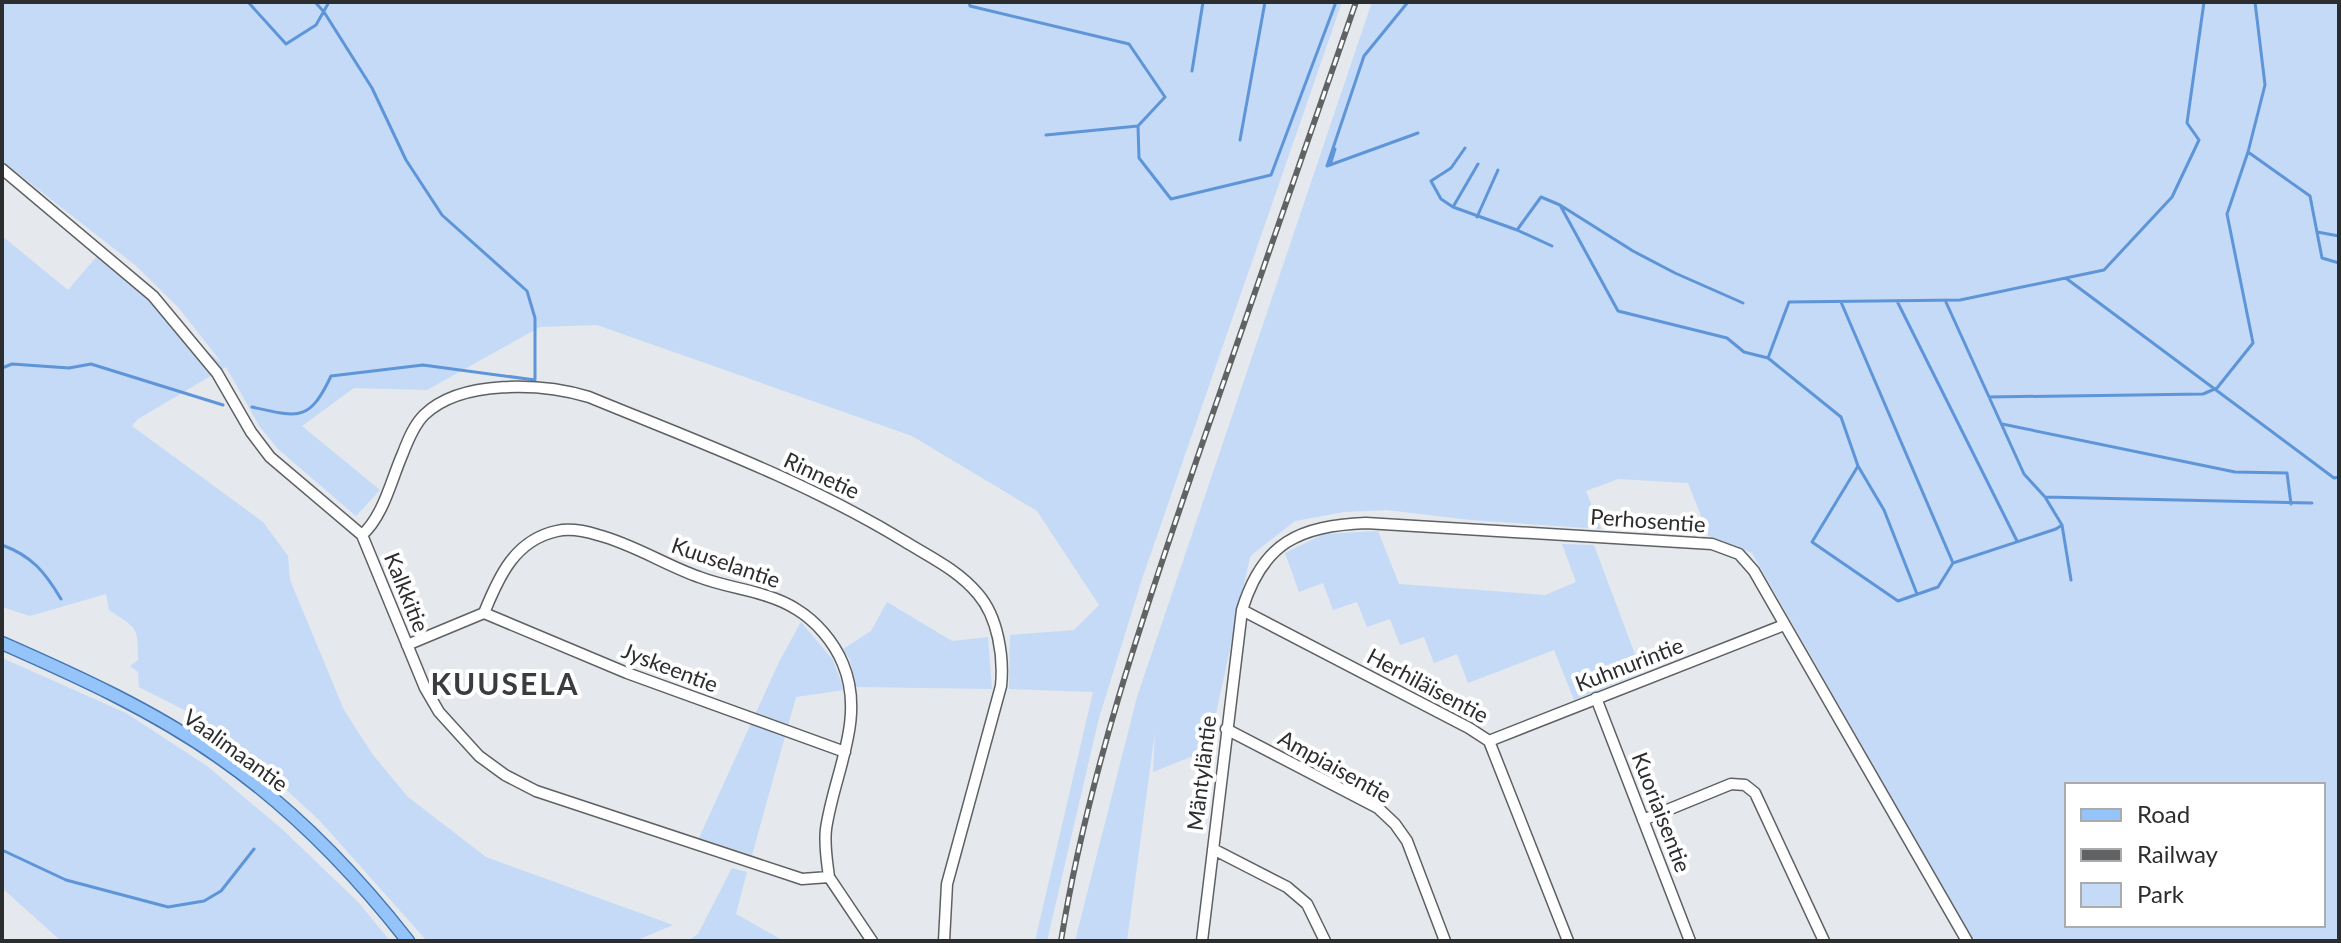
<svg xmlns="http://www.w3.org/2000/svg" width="2341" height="943" viewBox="0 0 2341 943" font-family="Lato,sans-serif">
  <rect width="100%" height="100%" fill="#e5e8ec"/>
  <path fill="#c4daf6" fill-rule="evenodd" d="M2 2H1342L1142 579 1099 718 1047 941H1035L1093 692 1009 689 1010 635 1074 630 1099 605 1037 511 912 436 597 325 540 327 427 390 354 388 302 426 380 490 356 516 278 449 260 427 226 367 138 419 132 426 263 522 288 556 290 580 344 710 373 755 408 797 486 857 673 925 635 941H427L321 822 278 782 204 720 139 687 138 672 130 666 138 660C138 625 137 629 109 610L106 594 30 616 2 607V236L68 290 97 256 138 288 182 332 222 363 178 307 135 265 2 161Z
    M1372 2H2339V941H1974L1752 553 1709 536 1688 483 1618 479 1586 491 1601 529 1471 520 1387 510 1344 512 1295 521 1254 553 1250 557 1208 750 1153 772 1155 731 1127 941H1075L1137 697ZM2067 785H2323V925H2067Z
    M1378 531 1399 584 1545 595 1576 582 1562 544 1594 545 1642 673 1574 700 1554 650 1468 683 1457 654 1434 663 1424 637 1400 645 1390 619 1367 627 1357 602 1333 610 1323 583 1299 592 1285 553 1324 534Z
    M887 602 952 641 988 637 992 689 856 687 850 660 843 649 871 631Z
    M801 622 833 660 844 690 796 697 752 855 699 838 779 662Z
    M2 658 126 713 207 766 282 829 359 903 390 941H61L2 888Z
    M732 868 747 872 736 914 784 941H687L698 934Z"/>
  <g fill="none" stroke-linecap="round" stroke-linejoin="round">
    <path stroke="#5e95d9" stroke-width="3" d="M248 2 286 44 316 25 329 2
      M969 2 970 6 1129 44 1165 97 1138 126 1046 135
      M1408 2 1364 56 1327 166 1418 133
      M1192 71 1203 2
      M1138 126 1139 158 1171 199 1271 175 1336 2
      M1240 140 1265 2
      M1465 148 1451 168 1431 181 1441 199 1453 207 1517 230 1552 246
      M2248 152 2310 196 2322 258 2339 263
      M1330 165 1335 149
      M1560 205 1618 311 1727 338 1744 352 1768 358 1841 417 1858 466 1884 510 1917 594
      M1453 207 1478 164
      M1477 217 1498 170
      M1517 230 1541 197 1560 205 1633 251 1675 273 1743 303
      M2317 232 2339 236
      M2067 279 2334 478 2339 477
      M1945 300 2024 474 2045 497 2062 525 2071 580
      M1897 301 2017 541
      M1841 302 1953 563
      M1768 358 1789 302 1960 300 2104 270 2172 197 2199 140 2187 123 2204 2
      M2 368 12 364 69 368 91 364 223 405
      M1989 397 2203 394 2217 388 2253 343 2227 214 2248 152 2265 85 2255 2
      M252 407C298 417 309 423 331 376L423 365 535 380V318L527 291 442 215 406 160 372 88 324 12 315 2
      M2002 424 2235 472 2287 473 2291 504
      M1858 466 1812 542 1898 601 1938 587 1953 563 2056 529 2062 525
      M2045 497 2312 503
      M2 545C32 556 45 572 61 599
      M2 850 66 880 168 907 204 901 221 891 254 849"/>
    <g stroke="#5e6164" stroke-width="13">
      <path id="minor" d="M2 169 153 296 217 373 251 432 270 457 362 535 425 688 439 712 479 756 505 775 536 791 802 879 829 877 872 941
        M362 535C384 515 391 480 403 453 408 440 414 425 424 415 461 379 542 383 589 397 696 441 806 481 904 541 930 557 958 570 978 594 998 617 1004 657 1001 686L947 884 944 941
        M1242 610 1469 728 1489 741 1568 941
        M484 613 627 673 845 752
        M407 645 484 613C499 576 515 540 557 531 570 528 585 531 598 535 633 544 665 565 699 577 730 589 768 591 796 609 816 621 834 642 843 664 866 719 834 773 826 829 824 845 827 861 829 877
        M1596 698 1690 941
        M1226 729 1378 808 1395 824 1407 841 1445 941
        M1489 741 1784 625
        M1643 820 1731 784 1745 785 1755 793 1824 941
        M1213 849 1287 887 1307 904 1325 941
        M1202 941 1242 610C1263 542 1299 526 1366 523L1712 544 1739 554 1754 571 1967 941"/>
    </g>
    <g stroke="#4375b1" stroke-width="15">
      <path id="major" d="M2 643C77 676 152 710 219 757 291 807 354 872 408 941"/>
    </g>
    <use href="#minor" stroke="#fff" stroke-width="10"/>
    <use href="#major" stroke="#95c4fa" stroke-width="12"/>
    <g stroke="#606264" stroke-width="6">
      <path id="rail" d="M1061 941C1088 774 1144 613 1199 453 1251 303 1304 152 1356 2"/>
    </g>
    <use href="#rail" stroke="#fff" stroke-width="3" stroke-dasharray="9" stroke-linecap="butt"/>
  </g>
  <g text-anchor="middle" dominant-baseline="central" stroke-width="8" stroke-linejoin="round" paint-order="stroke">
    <g font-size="22" fill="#2c2d2e" stroke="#fff">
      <text transform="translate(822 475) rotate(25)">Rinnetie</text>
      <text transform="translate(1648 520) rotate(4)">Perhosentie</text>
      <text transform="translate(726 562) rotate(19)">Kuuselantie</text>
      <text transform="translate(407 592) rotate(68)">Kalkkitie</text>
      <text transform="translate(1629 664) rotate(-21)">Kuhnurintie</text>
      <text transform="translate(670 667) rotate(21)">Jyskeentie</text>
      <text transform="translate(1428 685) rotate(28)">Herhiläisentie</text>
      <text transform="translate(236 750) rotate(36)">Vaalimaantie</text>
      <text transform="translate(1335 766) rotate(29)">Ampiaisentie</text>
      <text transform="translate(1201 773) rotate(-83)">Mäntyläntie</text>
      <text transform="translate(1662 812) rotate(69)">Kuoriaisentie</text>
    </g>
    <g font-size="30" font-weight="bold" letter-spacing="2" fill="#3a3d40" stroke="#fff">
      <text x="505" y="683">KUUSELA</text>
    </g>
  </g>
  <rect width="2341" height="943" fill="none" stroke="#2c2d2e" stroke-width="8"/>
  <rect x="2065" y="783" width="260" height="144" fill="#ffffff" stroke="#ababab" stroke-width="2"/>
  <rect x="2081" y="809" width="40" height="12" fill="#95c4fa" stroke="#ababab" stroke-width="2"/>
  <text x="2137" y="823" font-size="24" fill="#2c2d2e">Road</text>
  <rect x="2081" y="849" width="40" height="12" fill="#606264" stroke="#ababab" stroke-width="2"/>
  <text x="2137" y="863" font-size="24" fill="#2c2d2e">Railway</text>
  <rect x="2081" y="883" width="40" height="24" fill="#c4daf6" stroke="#ababab" stroke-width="2"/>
  <text x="2137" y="903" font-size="24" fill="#2c2d2e">Park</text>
</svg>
